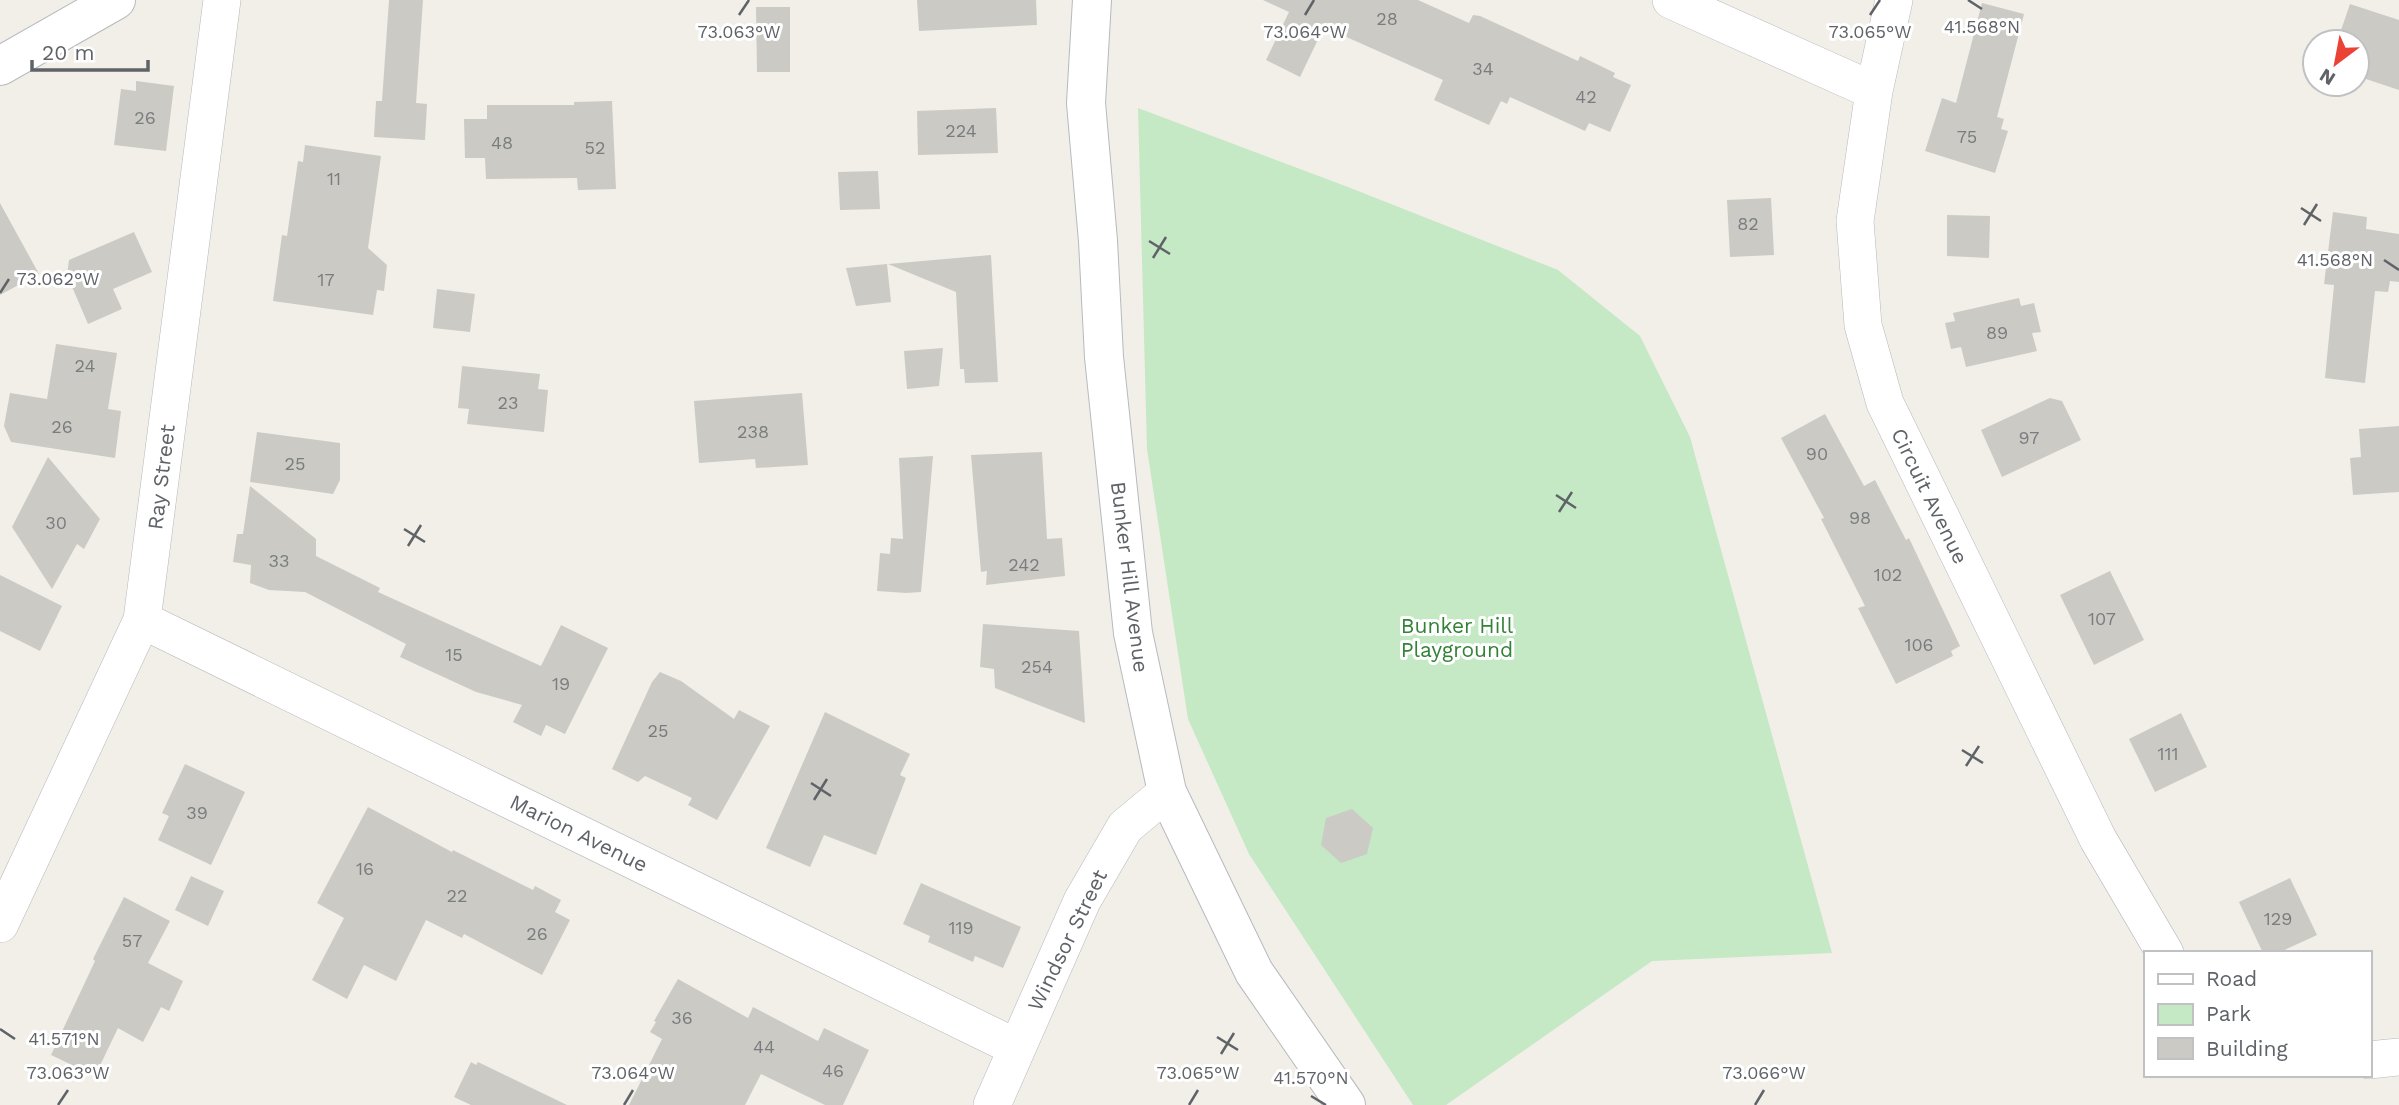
<svg xmlns="http://www.w3.org/2000/svg" width="2399" height="1105" viewBox="0 0 2399 1105" font-family="'Work Sans',sans-serif">
  <rect width="100%" height="100%" fill="#f1efe8"/>
  <path fill="#c5e8c5" d="M1138 108 1348 187 1558 270 1640 336 1690 437 1832 953 1652 961 1446 1105H1413L1249 854 1188 719 1147 449Z"/>
  <path fill="#cccac5" d="M389 0H423L416 103 427 104 425 140 374 137 376 101H382Z
    M917 0H1036L1037 25 919 31Z
    M1263 0H1418L1469 23 1473 15 1480 16 1578 61 1580 56 1615 73 1613 77 1631 85 1610 132 1589 123 1585 131 1510 97 1507 104 1501 101 1489 125 1434 100 1443 80 1324 27 1300 77 1266 60 1289 12Z
    M1982 3 2024 14 1997 117 2004 119 2001 129 2008 131 1995 173 1925 151 1942 98 1956 103Z
    M2350 4 2399 20V90L2357 76V42H2337Z
    M756 7H790V72H757Z
    M136 81 174 86 166 151 114 145 121 89 136 91Z
    M612 101 616 189 578 190 577 178 486 179 485 158H465L464 119H487V105H574V102Z
    M996 108 998 153 918 155 917 111Z
    M305 145 381 156 368 248 387 265 384 291 377 290 373 315 273 301 282 235 287 236 298 161 303 162Z
    M878 171 880 209 840 210 838 172Z
    M1771 198 1774 255 1730 257 1727 200Z
    M0 203 39 274 0 295Z
    M2333 212 2367 217 2366 229 2399 234V282L2390 281 2388 292 2375 291 2365 383 2325 378 2334 285 2324 284Z
    M1947 215 1990 216 1989 258 1947 256Z
    M134 232 152 272 113 289 122 309 88 324 67 275 69 260Z
    M991 255 998 382 965 383 964 369H960L956 292 888 264Z
    M887 264 891 302 856 306 846 268Z
    M437 289 475 294 470 332 433 328Z
    M2019 298 2021 306 2034 303 2041 332 2032 333 2037 351 1966 367 1961 347 1951 349 1945 323 1955 321 1953 313Z
    M56 344 117 353 108 409 121 411 115 458 11 442 4 426 10 393 47 399Z
    M943 348 939 386 907 389 904 351Z
    M462 366 540 374 538 389 548 390 544 432 467 424 469 409 458 408Z
    M802 393 808 465 756 468 755 459 699 463 694 401Z
    M2050 398 2062 401 2081 440 2002 477 1981 430Z
    M1825 414 1864 486 1875 480 1906 540 1909 538 1960 646 1951 651 1953 656 1896 684 1858 608 1865 606 1821 519 1824 518 1781 438Z
    M2399 426V492L2353 495 2350 458 2361 457 2359 429Z
    M257 432 340 443V480L333 494 250 482Z
    M1042 452 1047 539 1062 538 1065 576 986 585 987 571 981 572 971 455Z
    M933 456 921 592 906 593 877 591 880 553 890 554 891 538 903 539 899 458Z
    M48 457 100 519 84 549 77 544 52 589 12 527Z
    M250 486 316 539V556L380 588 378 592 541 666 561 625 608 648 565 734 546 725 541 736 513 722 522 705 476 692 400 657 406 644 305 592 269 590 250 583 251 565 233 562 237 534H243Z
    M2110 571 2144 640 2094 665 2060 595Z
    M0 575 62 606 40 651 0 631Z
    M983 624 1079 631 1085 723 995 688 994 669 980 667Z
    M660 672 681 681 734 719 739 710 770 726 717 820 688 805 692 798 645 776 638 782 612 769 652 682Z
    M825 712 910 754 900 775 906 778 876 855 824 835 810 867 766 848Z
    M2181 713 2207 767 2155 792 2129 739Z
    M185 764 245 792 211 865 158 840 169 816 162 813Z
    M368 807 452 852 453 850 533 890 535 886 561 900 555 912 570 920 542 975 464 934 462 938 426 920 396 981 364 965 347 999 312 980 344 918 317 903Z
    M1352 809 1373 828 1367 854 1341 863 1321 845 1326 818Z
    M191 876 224 891 208 926 175 910Z
    M2290 878 2317 935 2278 953H2263L2239 902Z
    M921 883 1021 927 1003 968 975 956 973 962 928 942 930 936 903 924Z
    M124 897 170 921 148 963 183 981 169 1011 161 1007 143 1042 118 1028 95 1076 51 1055 95 961 93 959Z
    M678 979 748 1018 753 1007 818 1041 824 1028 869 1050 843 1105H825L761 1074 745 1105H629L662 1039 650 1032 656 1022 654 1021Z
    M471 1062 476 1065 478 1062 567 1105H471L454 1097Z"/>
  <g fill="none" stroke-linecap="round" stroke-linejoin="round">
    <g stroke="#b5b8bc" stroke-width="38">
      <path id="minor" d="M1671 0 1874 91
        M1894 0 1874 91 1855 221 1863 325 1885 403 2098 839 2165 953
        M142 620 1015 1047
        M0 924 142 620 222 0
        M2369 1060 2399 1057
        M992 1105 1082 901 1125 827 1167 792"/>
    </g>
    <g stroke="#b6babf" stroke-width="40">
      <path id="secondary" d="M1092 0 1086 103 1098 241 1104 357 1133 633 1167 792 1254 972 1346 1105
        M0 66 116 0"/>
    </g>
    <use href="#minor" stroke="#fff" stroke-width="37"/>
    <use href="#secondary" stroke="#fff" stroke-width="38"/>
  </g>
  <path fill="none" stroke="#5f6368" stroke-width="2.5" d="M1968 0 1982 9M739 15 749 0M1305 15 1314 0M1870 15 1880 0M2301 208 2321 221M2304 225 2317 204M1149 241 1170 254M1153 258 1166 237M2384 260 2399 270M0 293 9 279M1556 495 1576 508M1559 512 1572 492M404 529 425 542M408 546 421 525M1962 750 1983 763M1966 766 1979 746M811 783 831 796M814 800 827 779M0 1029 15 1039M1217 1037 1238 1050M1221 1054 1234 1033M1311 1096 1326 1105M58 1105 68 1090M624 1105 633 1090M1189 1105 1198 1090M1755 1105 1764 1090"/>
  <g text-anchor="middle" dominant-baseline="central" stroke-width="6" stroke-linejoin="round" paint-order="stroke">
    <g font-size="18" fill="#7a7d7f">
      <text x="1387" y="18">28</text>
      <text x="1483" y="68">34</text>
      <text x="1586" y="96">42</text>
      <text x="145" y="117">26</text>
      <text x="961" y="130">224</text>
      <text x="1967" y="136">75</text>
      <text x="502" y="142">48</text>
      <text x="595" y="147">52</text>
      <text x="334" y="178">11</text>
      <text x="1748" y="223">82</text>
      <text x="326" y="279">17</text>
      <text x="1997" y="332">89</text>
      <text x="85" y="365">24</text>
      <text x="508" y="402">23</text>
      <text x="62" y="426">26</text>
      <text x="753" y="431">238</text>
      <text x="2029" y="437">97</text>
      <text x="1817" y="453">90</text>
      <text x="295" y="463">25</text>
      <text x="1860" y="517">98</text>
      <text x="56" y="522">30</text>
      <text x="279" y="560">33</text>
      <text x="1024" y="564">242</text>
      <text x="1888" y="574">102</text>
      <text x="2102" y="618">107</text>
      <text x="1919" y="644">106</text>
      <text x="454" y="654">15</text>
      <text x="1037" y="666">254</text>
      <text x="561" y="683">19</text>
      <text x="658" y="730">25</text>
      <text x="2168" y="753">111</text>
      <text x="197" y="812">39</text>
      <text x="365" y="868">16</text>
      <text x="457" y="895">22</text>
      <text x="2278" y="918">129</text>
      <text x="961" y="927">119</text>
      <text x="537" y="933">26</text>
      <text x="132" y="940">57</text>
      <text x="682" y="1017">36</text>
      <text x="764" y="1046">44</text>
      <text x="833" y="1070">46</text>
    </g>
    <g font-size="21" fill="#5f6368" stroke="#fff">
      <text transform="translate(161 477) rotate(-83)">Ray Street</text>
      <text transform="translate(1930 496) rotate(64)">Circuit Avenue</text>
      <text transform="translate(1130 577) rotate(83)">Bunker Hill Avenue</text>
      <text transform="translate(579 833) rotate(26)">Marion Avenue</text>
      <text transform="translate(1067 940) rotate(-64)">Windsor Street</text>
    </g>
    <g font-size="21" fill="#348238" stroke="#fff">
      <text x="1457" y="625">Bunker Hill<tspan x="1457" dy="24">Playground</tspan></text>
    </g>
  </g>
  <g font-size="18" text-anchor="middle" fill="#5f6368" stroke="#fff" stroke-width="6" stroke-linejoin="round" paint-order="stroke">
    <text x="1982" y="33">41.568°N</text>
    <text x="739" y="38">73.063°W</text>
    <text x="1305" y="38">73.064°W</text>
    <text x="1870" y="38">73.065°W</text>
    <text x="2335" y="266">41.568°N</text>
    <text x="58" y="285">73.062°W</text>
    <text x="64" y="1045">41.571°N</text>
    <text x="68" y="1079">73.063°W</text>
    <text x="633" y="1079">73.064°W</text>
    <text x="1198" y="1079">73.065°W</text>
    <text x="1764" y="1079">73.066°W</text>
    <text x="1311" y="1084">41.570°N</text>
  </g>
  <rect x="2144" y="951" width="228" height="126" fill="#ffffff" stroke="#bfc1c3" stroke-width="2"/>
  <rect x="2158" y="974" width="35" height="10" fill="#ffffff" stroke="#bfc1c3" stroke-width="2"/>
  <text x="2206" y="986" font-size="21" fill="#5f6368">Road</text>
  <rect x="2158" y="1004" width="35" height="21" fill="#c5e8c5" stroke="#bfc1c3" stroke-width="2"/>
  <text x="2206" y="1021" font-size="21" fill="#5f6368">Park</text>
  <rect x="2158" y="1038" width="35" height="21" fill="#cccac5" stroke="#bfc1c3" stroke-width="2"/>
  <text x="2206" y="1056" font-size="21" fill="#5f6368">Building</text>
  <g transform="translate(2336 63) rotate(212)"><circle r="33" fill="#ffffff" stroke="#bfc1c3" stroke-width="2"/>
  <path d="M0-5L12 26L0 18L-12 26Z" fill="#ea4335"/>
  <text y="-10" font-size="19" font-weight="bold" text-anchor="middle" fill="#5f6368">N</text>
  </g>
  <path d="M32 60v10h116v-10" fill="none" stroke="#5f6368" stroke-width="3.5"/>
  <text x="42" y="60" font-size="21" fill="#5f6368" stroke="#ffffff" stroke-width="5" paint-order="stroke">20 m</text>
</svg>
